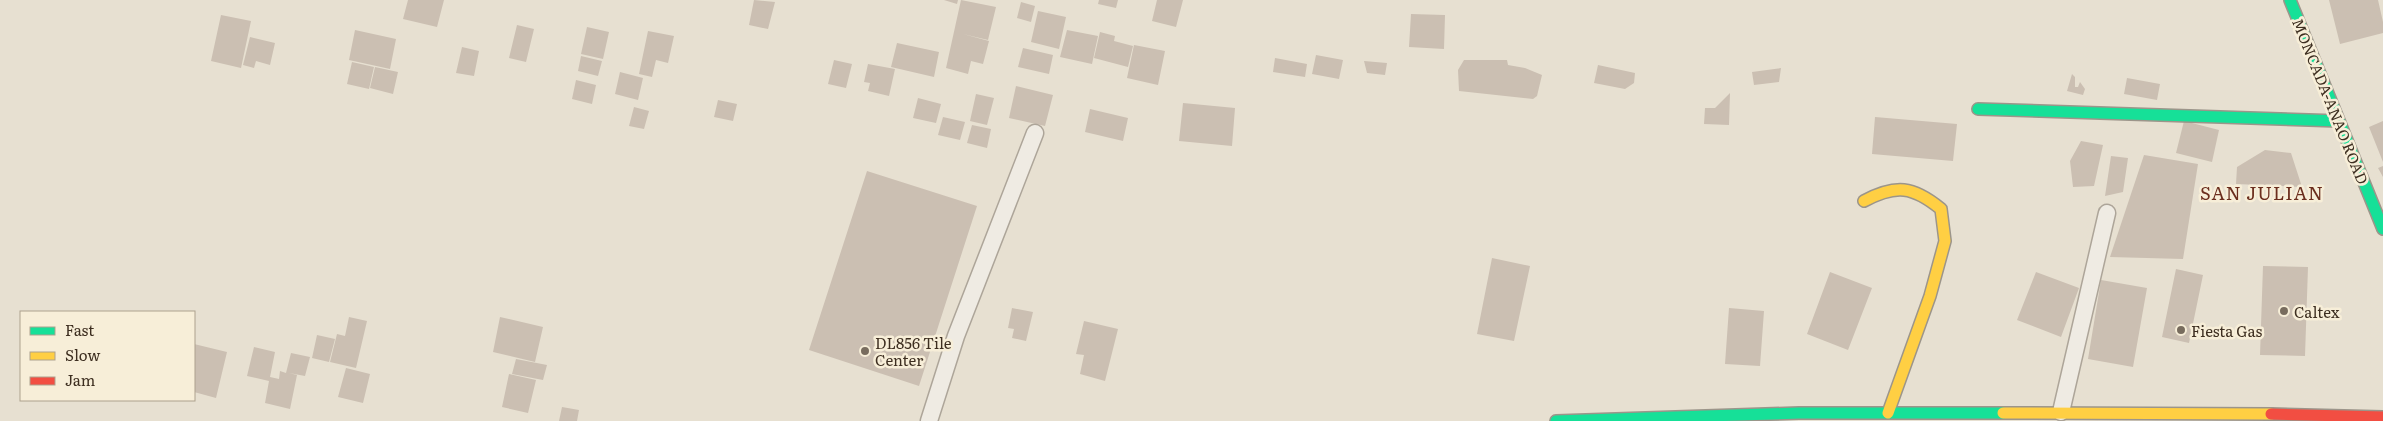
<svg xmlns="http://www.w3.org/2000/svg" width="2383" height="421" viewBox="0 0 2383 421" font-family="Literata,serif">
  <rect width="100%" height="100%" fill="#e7e0d1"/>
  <path fill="#cbbfb2" d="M408 0H444L437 27 403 19Z
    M754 0 775 2 768 29 749 25Z
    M944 0H958L957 4Z
    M961 0 996 7 988 40 963 34 989 41 983 64 971 61 968 74 946 68Z
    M1099 0H1118L1116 8 1098 4Z
    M1157 0H1183L1176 27 1152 21Z
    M2329 0H2378L2383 22V33L2340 44Z
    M1021 2 1035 6 1031 22 1017 18Z
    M1038 11 1066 17 1059 49 1031 42Z
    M1411 14 1445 15 1444 49 1409 47Z
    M221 15 251 21 241 68 211 61Z
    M517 25 534 29 526 62 509 58Z
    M587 27 609 32 603 59 581 54Z
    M355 30 396 39 390 69 349 60Z
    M1067 30 1098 36 1092 64 1060 57Z
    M648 31 674 36 668 63 656 60 652 77 639 74Z
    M1100 32 1115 36 1114 41 1133 46 1128 67 1094 58Z
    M250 37 275 43 270 65 256 61 254 68 243 65Z
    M897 43 939 52 934 77 891 67Z
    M1134 45 1165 51 1158 85 1127 78Z
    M462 47 479 51 474 76 456 73Z
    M1023 48 1053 55 1049 74 1018 67Z
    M1316 55 1343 60 1339 79 1312 74Z
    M581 56 602 61 598 76 578 71Z
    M1275 58 1307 64 1305 77 1273 72Z
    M834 60 852 64 846 88 828 84Z
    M1464 60H1507L1508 65 1525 68 1542 75 1537 96 1533 99 1459 91 1458 70Z
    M1364 61 1387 63 1385 75 1367 73Z
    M352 62 374 67 369 89 347 84Z
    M868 64 895 69 889 96 868 91 870 83 864 82Z
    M1598 65 1635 73 1634 83 1625 89 1594 83Z
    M375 67 398 72 393 94 370 88Z
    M1781 68 1779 82 1754 85 1752 72Z
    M620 72 643 78 638 100 615 94Z
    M2072 74 2075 77V87H2078L2080 82 2085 89 2083 95 2067 91Z
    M2127 78 2160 84 2157 100 2124 94Z
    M576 80 596 85 592 104 572 99Z
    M1016 86 1053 95 1045 126 1009 118Z
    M1730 93 1729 125 1704 124 1705 108H1715Z
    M976 94 994 98 987 125 970 121Z
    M918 98 941 104 936 123 913 118Z
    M718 100 737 104 733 121 714 117Z
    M1183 103 1235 108 1232 146 1179 141Z
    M634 107 649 111 644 129 629 126Z
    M1090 109 1128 118 1123 141 1085 132Z
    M943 117 965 122 960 140 938 135Z
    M1875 117 1957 124 1953 161 1872 154Z
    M2184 121 2219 130 2212 162 2176 153Z
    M2383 121V162L2369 127Z
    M972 125 991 129 987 148 967 143Z
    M2081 141 2103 145 2094 186 2073 187 2070 161Z
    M2265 150 2291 153 2302 187 2236 184 2237 167Z
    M2144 155 2198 164 2183 259 2110 257Z
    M2111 156 2128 158 2123 192 2105 196Z
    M2383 166V177L2378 168Z
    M867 171 977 206 919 386 809 350Z
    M1492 258 1530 266 1514 341 1477 334Z
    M2263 266 2308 267 2305 356 2260 355Z
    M2176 269 2203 275 2189 343 2162 337Z
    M1830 272 1872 288 1848 350 1807 334Z
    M2036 272 2079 288 2061 337 2017 320Z
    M2101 280 2147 288 2133 367 2088 359Z
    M1012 308 1033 312 1026 341 1012 338 1014 329 1008 328Z
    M1729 308 1764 311 1760 366 1725 364Z
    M349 317 367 321 356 368 330 362 337 334 345 336Z
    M500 317 543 327 535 362 493 352Z
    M1084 321 1118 329 1105 381 1080 374 1084 355 1076 354Z
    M317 335 335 339 329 362 312 358Z
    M194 344 227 352 216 398 194 392Z
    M254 347 275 352 270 377 279 379 280 371 286 373 291 353 310 357 305 376 289 373 297 375 290 409 265 403 269 381 247 376Z
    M516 359 547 365 543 380 512 374Z
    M346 368 370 374 363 403 338 397Z
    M509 374 536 380 528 413 502 407Z
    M562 407 579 410 577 421H559Z"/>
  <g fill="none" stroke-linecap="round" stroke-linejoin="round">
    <g stroke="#ada599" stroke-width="19">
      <path id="lane" d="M2061 412 2107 213
        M929 421 956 336 1035 133"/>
    </g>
    <g stroke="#9c958a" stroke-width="14">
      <path id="fast" d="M2290 0 2383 229
        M1978 109 2339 121
        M1556 421 1799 413H2003"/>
    </g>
    <g stroke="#9c958a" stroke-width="14">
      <path id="slow" d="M1864 201C1896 184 1913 186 1941 209L1945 241 1930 296 1888 413
        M2003 413 2271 414"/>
    </g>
    <g stroke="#9c958a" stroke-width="14">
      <path id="jam" d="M2271 414 2383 417"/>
    </g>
    <use href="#lane" stroke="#efebe3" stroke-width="16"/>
    <use href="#fast" stroke="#16e098" stroke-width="11"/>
    <use href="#slow" stroke="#ffcf43" stroke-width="11"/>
    <use href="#jam" stroke="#f24e42" stroke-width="11"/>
  </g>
  <g fill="#786c5e" stroke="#f7eed8" stroke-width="2">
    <circle cx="2284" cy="311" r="5"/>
    <circle cx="2181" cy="330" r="5"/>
    <circle cx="865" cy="351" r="5"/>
  </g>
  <g text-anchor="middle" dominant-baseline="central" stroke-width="5" stroke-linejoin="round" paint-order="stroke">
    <g font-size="15" fill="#3d2e20" stroke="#f7eed8">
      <text transform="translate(2331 101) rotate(68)">MONCADA-ANAO ROAD</text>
    </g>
    <g font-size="15" fill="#3d2e20" stroke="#f7eed8" text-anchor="start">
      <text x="2294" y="311">Caltex</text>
      <text x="2191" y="330">Fiesta Gas</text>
      <text x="875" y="342">DL856 Tile<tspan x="875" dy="17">Center</tspan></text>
    </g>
    <g font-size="18" letter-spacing="1" fill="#6b2e1e" stroke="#f7eed8">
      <text x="2262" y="192">SAN JULIAN</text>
    </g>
  </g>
  <rect x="20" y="311" width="175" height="90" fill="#f7eed8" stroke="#ada18e"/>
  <rect x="30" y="327" width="25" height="8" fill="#16e098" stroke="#ada18e"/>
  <text x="65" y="336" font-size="15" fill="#3d2e20">Fast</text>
  <rect x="30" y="352" width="25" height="8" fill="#ffcf43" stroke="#ada18e"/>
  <text x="65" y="361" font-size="15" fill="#3d2e20">Slow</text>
  <rect x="30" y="377" width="25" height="8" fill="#f24e42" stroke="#ada18e"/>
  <text x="65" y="386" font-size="15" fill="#3d2e20">Jam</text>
</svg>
